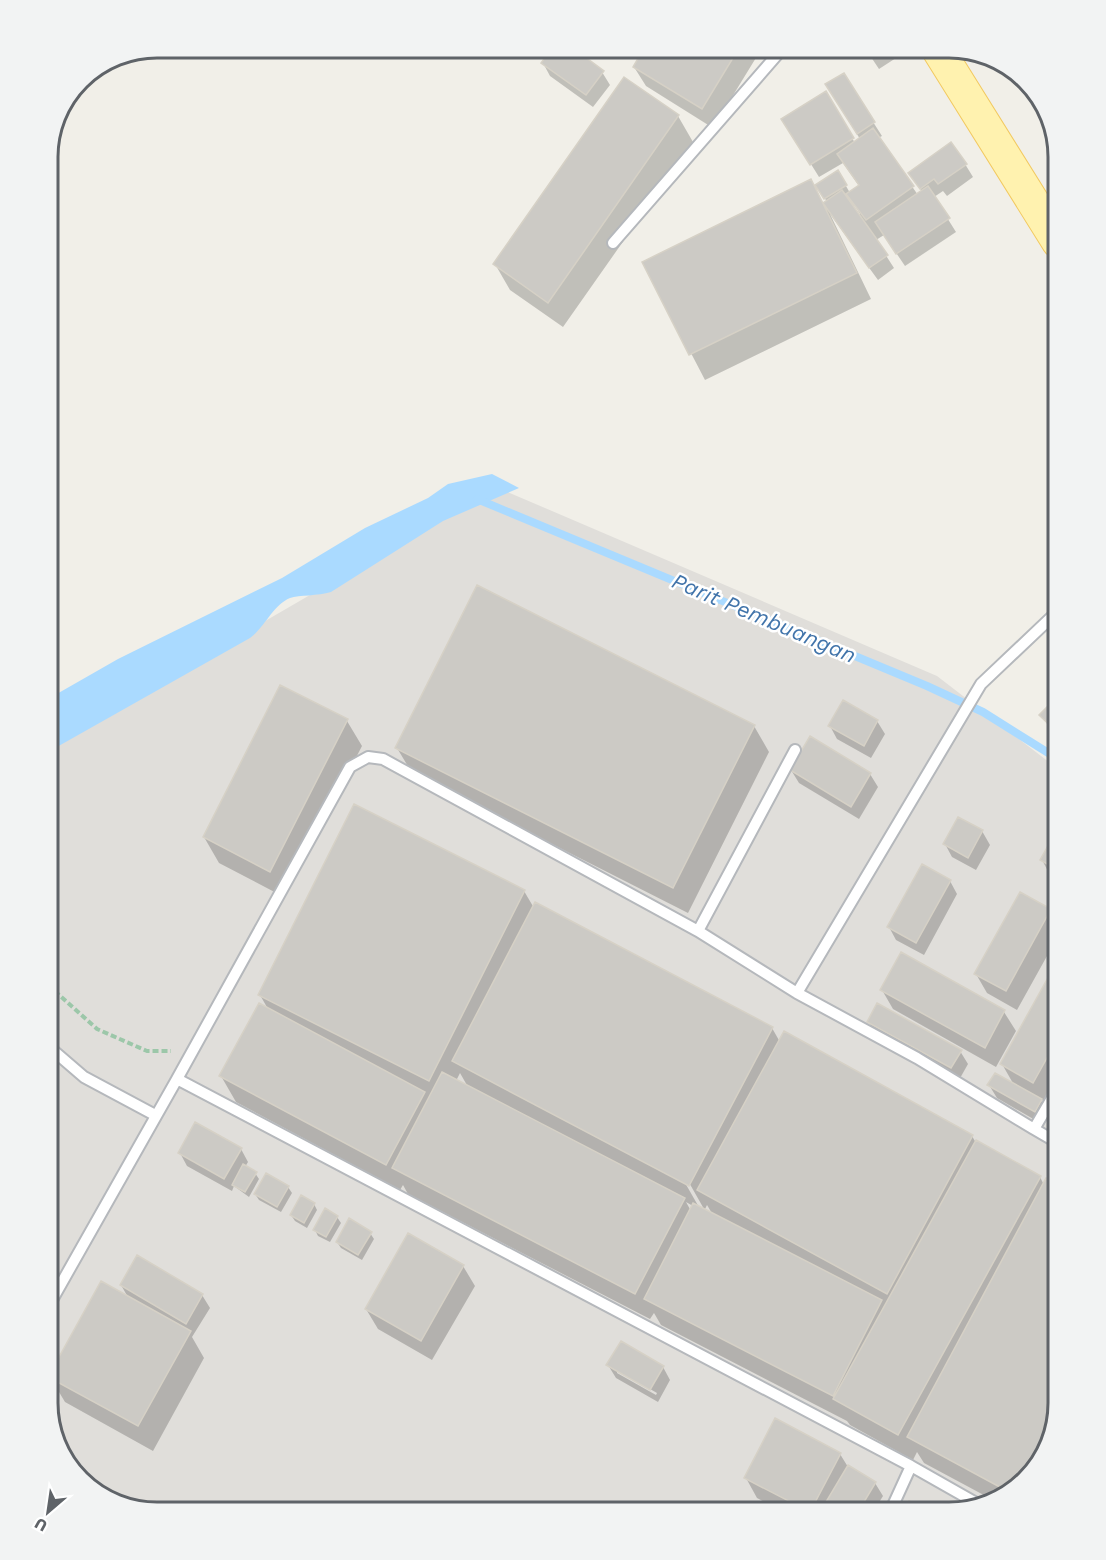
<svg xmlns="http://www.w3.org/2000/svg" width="1106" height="1560" viewBox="0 0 1106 1560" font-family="'Work Sans',sans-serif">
  <rect width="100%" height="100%" fill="#f1efe8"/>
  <path fill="#e0deda" d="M496 487 937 676 1058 769V1403L1044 1457 1004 1497 949 1512H151L102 1497 63 1458 48 1403V737L253 628Z"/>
  <path fill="#aadaff" d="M492 474 519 488 443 521 331 592C318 596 299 595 290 598 273 605 265 627 250 638L48 752V699L118 659 282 578 365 528 428 498 448 484Z"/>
  <path fill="#0003" fill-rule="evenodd" d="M646 48H762L713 128 646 86 634 67Z
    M865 48H890L896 58 879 69Z
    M543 63 602 72 610 85 593 107 550 76Z
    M843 75 882 136 878 138 918 195 922 192 910 173 965 164 973 177 947 196 943 191 934 197 956 232 905 266 884 235 876 240 894 268 878 280 830 214 871 299 705 380 644 263 810 181 824 205 827 202 817 185 838 172 850 193 859 186 843 163 819 177 791 132 825 93 855 143 860 139 834 98ZM847 193 860 214 858 215 844 195Z
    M678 116 693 142 563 327 510 290 495 264Z
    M1058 698V740L1041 715Z
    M347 721 362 746 284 897 219 863 204 837Z
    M877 721 885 734 871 758 837 739 830 726Z
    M754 726 769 752 688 913 412 773 397 748Z
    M791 770 870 774 878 787 859 819 799 783Z
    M982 831 990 845 976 870 952 857 945 844Z
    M1058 831V878L1049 873 1042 860Z
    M950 881 957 894 924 955 896 940 889 927Z
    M524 891 534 908 772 1028 780 1042 972 1136 976 1143 1040 1177 1044 1185V1457L1004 1497 993 1500 924 1463 917 1452 913 1460 850 1425 847 1421 661 1325 654 1313 650 1319 408 1194 403 1185 400 1190 236 1102 221 1076 268 1009 260 995ZM460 1073 468 1087 456 1081ZM687 1179 704 1209H700L684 1181ZM686 1202 693 1206 691 1211ZM707 1205 713 1215 704 1211Z
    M1020 894 1050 910 1058 924V957L1052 947 1017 1010 987 993 976 974Z
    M1058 969V1077L1044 1101 1040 1099 1048 1113 1042 1124 997 1098 989 1085H1014L1002 1064Z
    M882 990 1004 1012 1016 1031 996 1067 893 1009Z
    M869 1022 960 1051 968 1064 959 1080 876 1035Z
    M241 1149 248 1162 245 1167 255 1173 259 1179 249 1197 234 1186 232 1191 187 1166 180 1153Z
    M288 1187 292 1193 281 1212 259 1200 255 1194Z
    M314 1204 317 1210 307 1228 295 1221 291 1215Z
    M326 1210 337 1217 341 1223 330 1242 318 1236 315 1230Z
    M370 1233 374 1239 362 1260 341 1248 337 1242Z
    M409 1235 463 1266 475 1286 432 1360 378 1329 366 1309Z
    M121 1285 202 1295 210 1308 192 1337 204 1358 153 1451 65 1402 50 1377 129 1299Z
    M608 1365 663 1367 670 1380 658 1402 616 1378ZM617 1370 657 1393 656 1395 617 1373Z
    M840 1454 848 1467 875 1483 883 1496 873 1512H784L757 1498 746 1478Z"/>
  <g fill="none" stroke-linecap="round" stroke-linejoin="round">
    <path stroke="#aadaff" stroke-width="8" d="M477 499 927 686 983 712 1058 759"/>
  </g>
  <path fill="#cccac5" stroke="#d6d1c6" stroke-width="1.5" d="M552 48H573L604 71 586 95 541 63Z
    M644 48H739L702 109 633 67Z
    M864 48H883L871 57Z
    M844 73 875 122 857 134 825 84Z
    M624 77 679 115 548 303 493 264Z
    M826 91 854 138 810 165 781 119Z
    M873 128 914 186 866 220 846 194 859 185 837 154Z
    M951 142 967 164 938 184 934 179 920 189 908 173Z
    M838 170 847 185 824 199 815 185Z
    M811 179 857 273 689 355 642 262Z
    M928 186 950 218 896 254 875 222Z
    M842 190 888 255 869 268 823 203Z
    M477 585 755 725 673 888 395 748Z
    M280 685 348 719 270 872 203 837Z
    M1058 696V733L1039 715Z
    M843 700 878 720 864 746 828 726Z
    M810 736 871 773 851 807 790 770Z
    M354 804 525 890 429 1081 258 995Z
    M958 817 983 830 968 858 943 844Z
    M1058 828V870L1040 860Z
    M922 864 951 880 916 943 887 927Z
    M1020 892 1051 909 1006 991 974 974Z
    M535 902 773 1027 689 1186 452 1061Z
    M901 952 1005 1010 985 1048 880 990Z
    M1055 965 1058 967V1038L1033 1083 1000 1064Z
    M259 1003 425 1092 386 1165 219 1076Z
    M877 1003 962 1050 951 1068 867 1022Z
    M784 1031 973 1135 887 1294 697 1190Z
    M442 1072 685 1198 635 1294 392 1168Z
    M995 1073 1042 1099 1035 1112 987 1085Z
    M195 1122 242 1148 224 1179 178 1153Z
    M976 1140 1041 1176 898 1435 833 1399Z
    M243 1164 257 1172 245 1192 232 1185Z
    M266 1173 289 1186 277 1207 254 1194Z
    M1046 1178 1058 1184V1403L1044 1457 1009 1492 907 1437Z
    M301 1195 315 1203 304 1223 290 1215Z
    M693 1203 882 1300 833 1396 644 1299Z
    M325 1208 338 1216 326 1237 313 1230Z
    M349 1218 372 1232 358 1255 336 1242Z
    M408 1233 464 1265 421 1341 365 1309Z
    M137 1255 203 1294 186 1324 120 1285Z
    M101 1281 191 1331 138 1426 48 1377Z
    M621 1341 664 1366 650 1390 606 1365Z
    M775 1418 841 1453 810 1512 744 1478Z
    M848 1465 876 1482 858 1512H820Z
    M909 1501 930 1512H903Z"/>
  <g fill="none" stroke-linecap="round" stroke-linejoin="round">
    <g stroke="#b5b8bc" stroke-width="14">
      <path id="lane" d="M613 243 783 48
        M698 931 795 750
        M797 993 698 931 383 759 368 757 350 767 177 1079 911 1466 978 1504
        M48 1046 84 1077 155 1115
        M1058 1088 1034 1129 917 1058 797 993 981 684 1058 611
        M1034 1129 1058 1143
        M48 1307 177 1079
        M890 1512 911 1466"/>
    </g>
    <g stroke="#f2c960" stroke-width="34">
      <path id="primary" d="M937 48 1058 242"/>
    </g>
    <path stroke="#9cc7a9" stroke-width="4" stroke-dasharray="6 3" stroke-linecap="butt" d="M48 985 97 1029 147 1051H171"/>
    <use href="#lane" stroke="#fff" stroke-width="10"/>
    <use href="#primary" stroke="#fff2af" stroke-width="32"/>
  </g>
  <g text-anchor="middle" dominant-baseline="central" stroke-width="5" stroke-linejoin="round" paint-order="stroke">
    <g font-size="22" font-style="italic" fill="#4174aa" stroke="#fff">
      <text transform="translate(764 618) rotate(23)">Parit Pembuangan</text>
    </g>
  </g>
  <path d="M0 0H1106V1560H0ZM157 58H949A99 99 0 0 1 1048 157V1403A99 99 0 0 1 949 1502H157A99 99 0 0 1 58 1403V157A99 99 0 0 1 157 58Z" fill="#f2f3f3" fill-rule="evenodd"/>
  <path fill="none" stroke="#5f6368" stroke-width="3" d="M157 58H949A99 99 0 0 1 1048 157V1403A99 99 0 0 1 949 1502H157A99 99 0 0 1 58 1403V157A99 99 0 0 1 157 58Z"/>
  <g transform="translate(48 1512) rotate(209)" stroke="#ffffff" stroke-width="4.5" paint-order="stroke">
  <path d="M0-4.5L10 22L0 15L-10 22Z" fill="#5f6368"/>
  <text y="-9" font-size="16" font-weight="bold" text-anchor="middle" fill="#5f6368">U</text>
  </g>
</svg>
